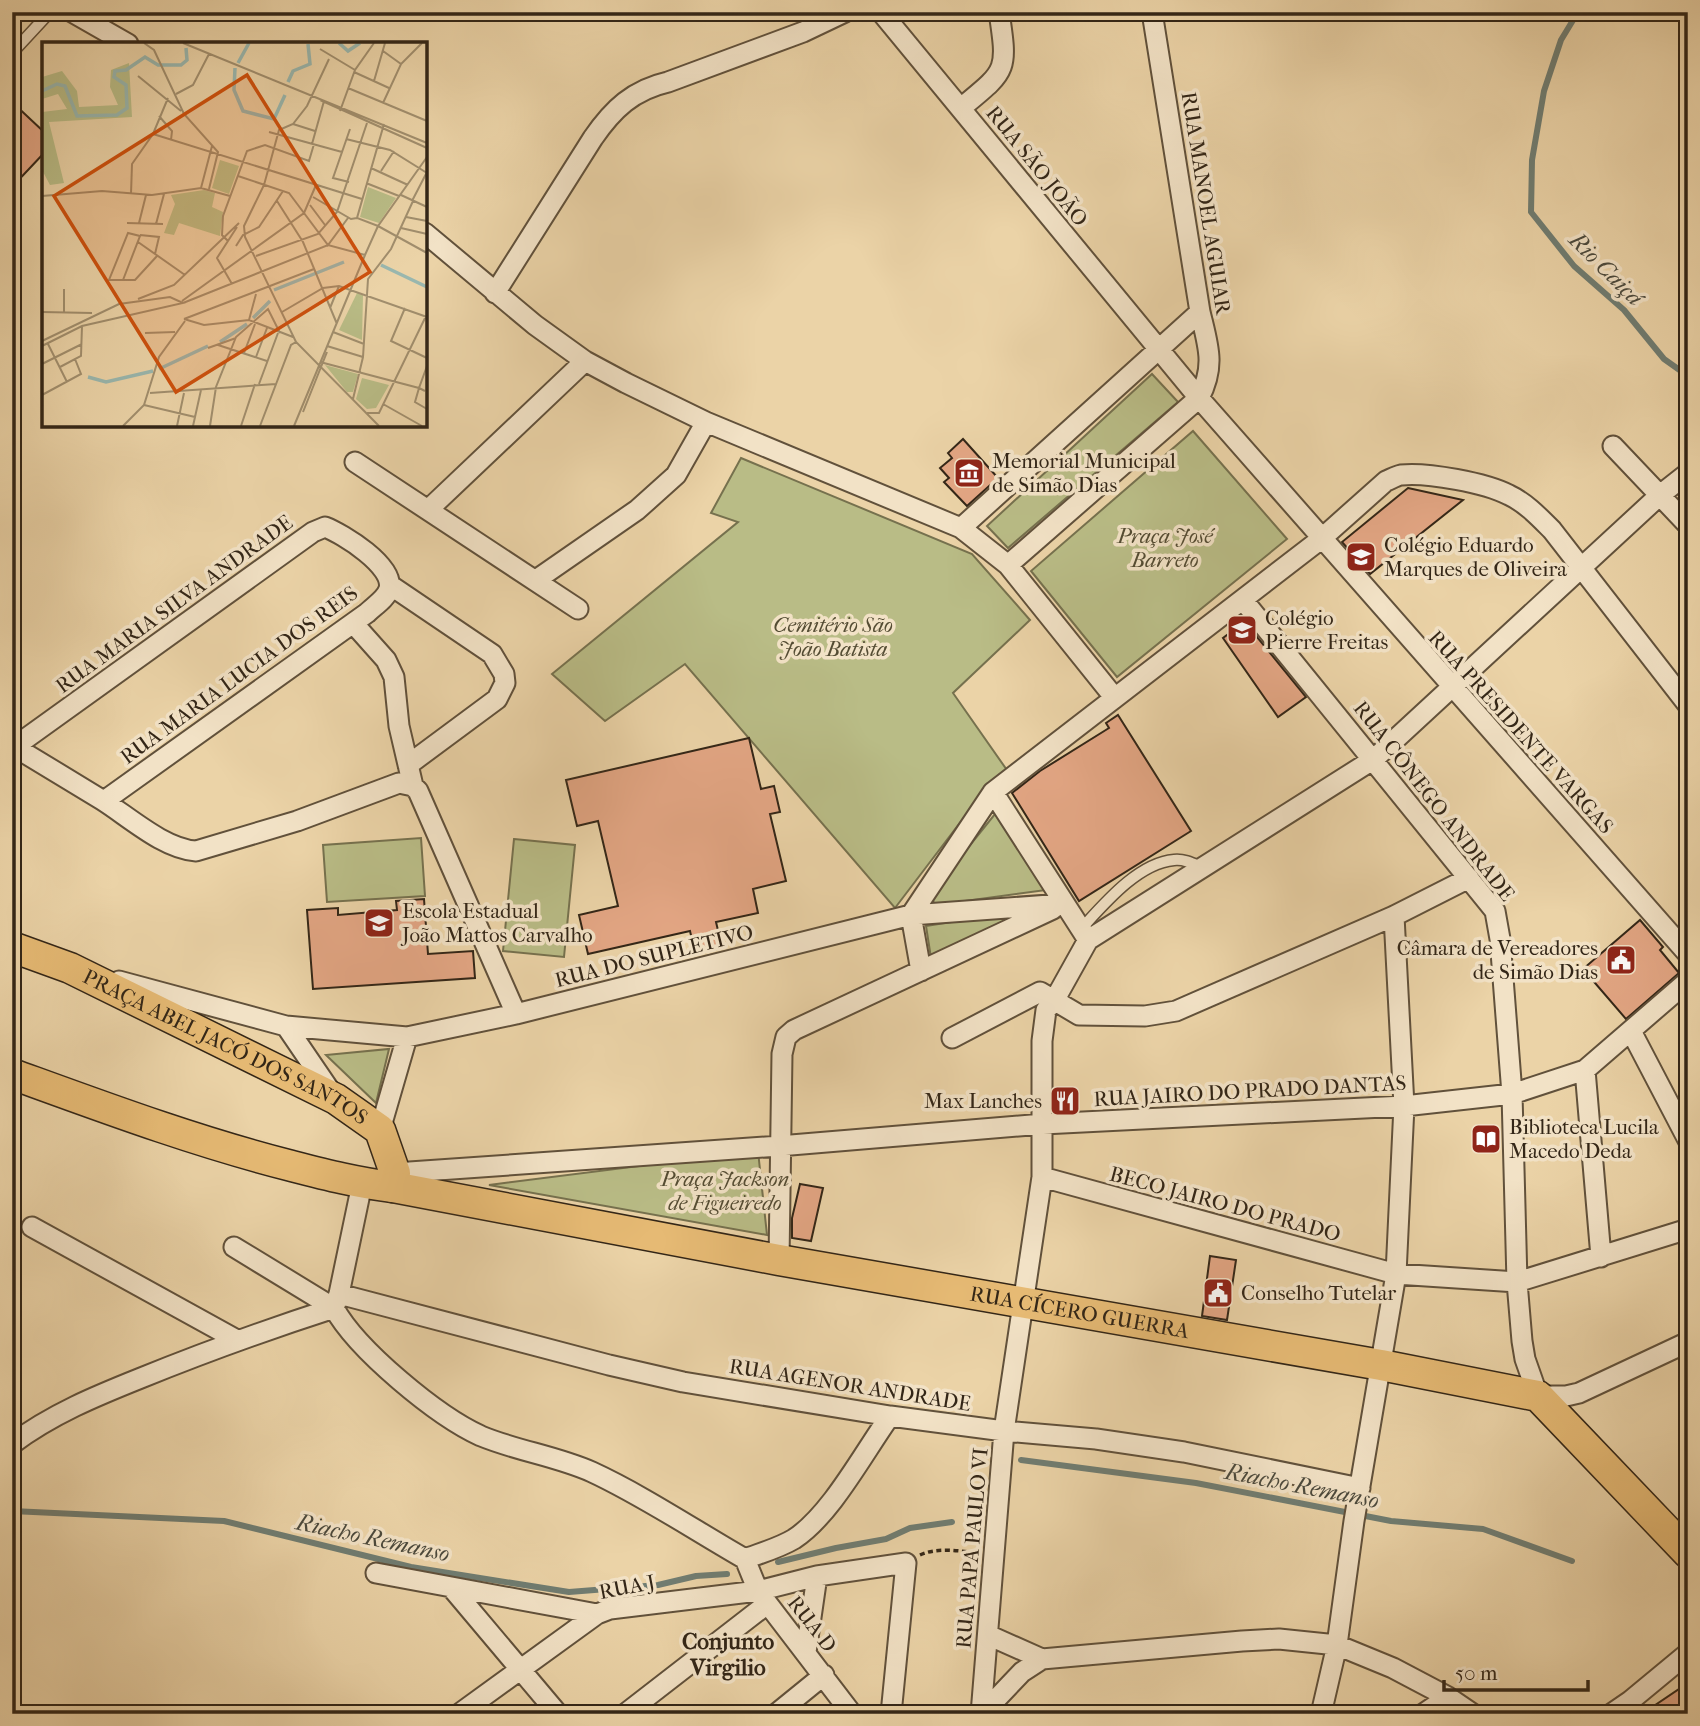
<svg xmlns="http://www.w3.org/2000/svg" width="1700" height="1726" viewBox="0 0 1700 1726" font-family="'IM FELL French Canon',serif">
  <rect width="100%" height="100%" fill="#ebd3a7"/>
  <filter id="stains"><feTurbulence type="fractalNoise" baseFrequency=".00286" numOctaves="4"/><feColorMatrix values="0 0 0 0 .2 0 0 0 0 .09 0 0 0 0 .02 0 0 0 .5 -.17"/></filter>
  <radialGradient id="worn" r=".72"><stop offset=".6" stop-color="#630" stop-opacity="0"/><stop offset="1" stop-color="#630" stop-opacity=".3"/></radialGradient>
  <path fill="#b9bc86" stroke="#76714e" stroke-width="2" d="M1152 374 1178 402 1008 548 987 526Z
    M1193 431 1287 539 1117 677 1031 571Z
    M741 458 972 554 1030 620 953 693 1009 773 988 786 895 908 685 664 605 721 552 674 738 522 711 513Z
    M995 814 1046 890 936 905 929 896Z
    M421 838 425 896 327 902 323 845Z
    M514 839 575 845 564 957 503 951Z
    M1008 913 1013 923 931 958 926 926Z
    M389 1049 376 1103 326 1055Z
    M758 1151 767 1235 489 1185Z"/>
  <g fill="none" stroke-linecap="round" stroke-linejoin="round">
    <path stroke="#707d72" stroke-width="6" d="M1578 12 1561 40 1544 91 1532 160 1531 212 1574 266 1624 310 1664 359 1688 376
      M1021 1460 1196 1483 1391 1521 1483 1529 1572 1561
      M12 1511 224 1521 411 1567 569 1592 658 1585 696 1576 727 1574
      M778 1562 836 1548 886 1539 910 1528 952 1522"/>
  </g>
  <path fill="#e3a684" stroke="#332617" stroke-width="2" d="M12 102 44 132V153L12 187Z
    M963 439 998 478 967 506 944 482 949 478 940 468 952 458 948 453Z
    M1408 488 1463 500 1370 574 1342 542Z
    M1243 623 1251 634 1253 632 1306 697 1278 717 1223 638Z
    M1118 715 1191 831 1079 901 1012 793 1040 771 1109 728 1106 723Z
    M749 738 761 789 774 786 780 812 770 814 786 881 753 889 758 913 716 922 722 947 695 953 690 931 588 954 579 915 618 906 598 821 577 826 566 780Z
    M424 899 428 954 473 951 475 978 313 989 307 910 338 908V915L397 910 396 901Z
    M1640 920 1663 947 1660 950 1679 973 1626 1019 1583 969Z
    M800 1184 823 1188 811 1241 792 1238V1218Z
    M1210 1256 1236 1260 1227 1320 1202 1316Z
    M1688 1683V1714H1642Z"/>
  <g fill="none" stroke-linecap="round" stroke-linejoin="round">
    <g stroke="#61513b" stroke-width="13">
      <path id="service" d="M12 53 50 12
        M1081 929C1104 904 1138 863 1174 860 1184 859 1192 863 1201 867"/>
    </g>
    <g stroke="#61513b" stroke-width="23">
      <path id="minor" d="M72 12 128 44
        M881 12 1199 398 1688 954
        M961 108C1007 70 1008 72 999 12
        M425 233 535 325 585 361 626 383 706 422 961 528 1008 565 1114 697
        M495 293 593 138C613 109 633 90 668 82L803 32 845 12
        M1613 446 1688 525
        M355 462 578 609
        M429 509 585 361
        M961 528 1200 312
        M1008 565 1199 398C1216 366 1208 345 1200 312L1152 12
        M536 580 637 510 676 475 706 422
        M390 585 492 654 504 674 505 683 497 699 408 765
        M1243 600 1495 911 1500 939 1512 1094 1517 1282 1522 1341 1525 1359 1538 1396H1566L1579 1393 1688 1342
        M353 623 386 660 394 677 399 726 413 786 418 791 516 1014
        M993 792 1088 940
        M104 801 367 613C374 606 386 599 389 589 395 566 343 534 325 527L313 532 21 742 18 749C46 766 74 783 102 800 129 817 164 849 196 851L297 821 399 783 413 786
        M921 971 911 915 993 792 1321 539 1386 481C1391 479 1396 476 1401 475 1427 472 1486 483 1509 495 1526 503 1539 517 1552 530L1688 705
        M119 981 286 1026 407 1037 516 1014 911 915 1063 904
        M286 1026 333 1095
        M1631 1031 1688 1140
        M952 1038 1040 992 1079 1015 1145 1016 1176 1011 1394 916 1469 878
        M1585 1070 1601 1257
        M380 1130 407 1037
        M395 1173 779 1146 1043 1124 1404 1106 1512 1094 1585 1070 1688 981
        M1042 1177 1396 1274 1517 1282 1688 1229
        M362 1184 339 1294 334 1308C357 1350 437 1416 481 1436 517 1451 556 1456 592 1472 642 1495 696 1531 745 1559
        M32 1227 237 1340
        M234 1247 334 1308
        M779 1260 782 1054 786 1037 794 1030 1053 909
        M339 1294 609 1365 683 1382 890 1416 1004 1431 1096 1439 1184 1452 1360 1488
        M12 1444C52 1414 96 1396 141 1378 205 1352 269 1329 334 1308
        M745 1559C761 1553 779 1548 794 1539 831 1515 864 1452 890 1416
        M745 1559 758 1591 852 1714
        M376 1573 597 1614
        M451 1587 558 1714
        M988 1635 1042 1659 1242 1641 1279 1639 1337 1645 1393 1668 1448 1697 1473 1714
        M806 1652 817 1576
        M459 1714 597 1614 610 1609 758 1591 817 1576 906 1563 891 1714
        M625 1714 767 1604
        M776 1714 824 1675
        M981 1714 1004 1431 1042 1177V1041L1046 1010 1054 1001 1088 940 1374 759 1660 495 1688 473
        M982 1714 1022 1672 1042 1659
        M1321 1714 1337 1645 1354 1521 1396 1274 1404 1106 1394 916
        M1423 1714 1448 1697
        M1611 1714 1630 1701 1688 1653"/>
    </g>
    <g stroke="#332617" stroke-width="33">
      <g id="primary">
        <path id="s1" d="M12 947 70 968 336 1099 380 1130 395 1173 393 1187C357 1183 323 1174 288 1165 194 1141 103 1107 12 1074"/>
        <path id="s2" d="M393 1187 779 1260 1381 1365 1538 1396 1688 1553"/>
      </g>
    </g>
    <path stroke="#332617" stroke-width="3.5" stroke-dasharray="5 3.5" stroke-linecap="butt" d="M920 1555C937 1547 960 1551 978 1553"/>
    <use href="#service" stroke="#f2e2c6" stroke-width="10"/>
    <use href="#minor" stroke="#f2e2c6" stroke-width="19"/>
    <use href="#primary" stroke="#e6ba74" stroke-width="30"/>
  </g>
  <defs>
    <g id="museum-square" transform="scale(1.575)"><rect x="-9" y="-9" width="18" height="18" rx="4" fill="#8f2418" stroke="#f2e2c6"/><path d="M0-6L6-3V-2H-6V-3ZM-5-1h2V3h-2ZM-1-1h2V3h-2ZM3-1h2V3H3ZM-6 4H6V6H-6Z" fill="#fff"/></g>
    <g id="school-square" transform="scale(1.575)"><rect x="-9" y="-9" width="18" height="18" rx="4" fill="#8f2418" stroke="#f2e2c6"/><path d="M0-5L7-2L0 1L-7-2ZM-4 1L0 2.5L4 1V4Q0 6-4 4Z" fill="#fff"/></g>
    <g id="civic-square" transform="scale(1.575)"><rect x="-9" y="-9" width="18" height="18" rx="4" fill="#8f2418" stroke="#f2e2c6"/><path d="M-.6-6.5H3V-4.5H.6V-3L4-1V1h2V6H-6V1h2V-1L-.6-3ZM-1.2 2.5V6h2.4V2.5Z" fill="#fff"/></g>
    <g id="restaurant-square" transform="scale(1.575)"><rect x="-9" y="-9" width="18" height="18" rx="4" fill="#8f2418" stroke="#f2e2c6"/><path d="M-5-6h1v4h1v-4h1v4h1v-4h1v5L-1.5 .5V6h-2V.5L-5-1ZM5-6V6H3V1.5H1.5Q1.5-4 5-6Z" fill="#fff"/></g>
    <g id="library-square" transform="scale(1.575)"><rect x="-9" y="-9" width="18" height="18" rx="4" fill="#8f2418" stroke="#f2e2c6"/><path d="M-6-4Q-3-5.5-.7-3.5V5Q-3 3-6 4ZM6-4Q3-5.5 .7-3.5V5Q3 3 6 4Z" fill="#fff"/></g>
  </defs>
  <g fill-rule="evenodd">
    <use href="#museum-square" x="969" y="473"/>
    <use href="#school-square" x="1361" y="557"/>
    <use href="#school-square" x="1242" y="630"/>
    <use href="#school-square" x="379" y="923"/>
    <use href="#civic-square" x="1621" y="960"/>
    <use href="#restaurant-square" x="1065" y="1101"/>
    <use href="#library-square" x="1486" y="1139"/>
    <use href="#civic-square" x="1218" y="1293"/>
  </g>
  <g text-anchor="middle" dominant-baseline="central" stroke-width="7" stroke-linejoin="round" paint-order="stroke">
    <g font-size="21" fill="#332617" stroke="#f2e2c6">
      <text transform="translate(1037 166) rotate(51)">RUA SÃO JOÃO</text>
      <text transform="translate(1206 203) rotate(81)">RUA MANOEL AGUIAR</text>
      <text transform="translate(174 604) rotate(-36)">RUA MARIA SILVA ANDRADE</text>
      <text transform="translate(239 675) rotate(-36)">RUA MARIA LUCIA DOS REIS</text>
      <text transform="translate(1521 732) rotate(48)">RUA PRESIDENTE VARGAS</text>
      <text transform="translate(1434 801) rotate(52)">RUA CÔNEGO ANDRADE</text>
      <text transform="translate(654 956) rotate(-14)">RUA DO SUPLETIVO</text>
      <text stroke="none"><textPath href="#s1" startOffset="236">PRAÇA ABEL JACÓ DOS SANTOS</textPath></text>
      <text transform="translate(1250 1091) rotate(-3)">RUA JAIRO DO PRADO DANTAS</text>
      <text transform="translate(1225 1204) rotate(15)">BECO JAIRO DO PRADO</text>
      <text stroke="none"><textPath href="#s2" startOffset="698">RUA CÍCERO GUERRA</textPath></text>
      <text transform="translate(850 1385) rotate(9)">RUA AGENOR ANDRADE</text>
      <text transform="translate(972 1548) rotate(-85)">RUA PAPA PAULO VI</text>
      <text transform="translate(627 1587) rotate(-11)">RUA J</text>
      <text transform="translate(812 1624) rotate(52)">RUA D</text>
    </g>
    <g font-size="21" fill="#332617" stroke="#f2e2c6" text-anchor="start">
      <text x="992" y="461">Memorial Municipal<tspan x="992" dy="24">de Simão Dias</tspan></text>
      <text x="1384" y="545">Colégio Eduardo<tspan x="1384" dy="24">Marques de Oliveira</tspan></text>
      <text x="1265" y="618">Colégio<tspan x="1265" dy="24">Pierre Freitas</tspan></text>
      <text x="402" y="911">Escola Estadual<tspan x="402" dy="24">João Mattos Carvalho</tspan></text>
      <text x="1598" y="948" text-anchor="end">Câmara de Vereadores<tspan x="1598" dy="24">de Simão Dias</tspan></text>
      <text x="1042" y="1101" text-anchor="end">Max Lanches</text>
      <text x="1509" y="1127">Biblioteca Lucila<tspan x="1509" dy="24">Macedo Deda</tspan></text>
      <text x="1241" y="1293">Conselho Tutelar</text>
    </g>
    <g font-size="21" font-style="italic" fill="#544c33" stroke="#f2e2c6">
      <text x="1165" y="536">Praça José<tspan x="1165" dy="24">Barreto</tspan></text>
      <text x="833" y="625">Cemitério São<tspan x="833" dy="24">João Batista</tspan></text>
      <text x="725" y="1179">Praça Jackson<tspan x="725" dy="24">de Figueiredo</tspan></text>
    </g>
    <g font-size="23" font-style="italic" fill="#4c4a3d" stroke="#f2e2c6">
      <text transform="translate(1606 269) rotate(45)">Rio Caiçá</text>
      <text transform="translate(1302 1486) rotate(11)">Riacho Remanso</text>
      <text transform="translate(373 1538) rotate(12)">Riacho Remanso</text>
    </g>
    <g font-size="23" font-weight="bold" fill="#332617" stroke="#f2e2c6">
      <text x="728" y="1641">Conjunto<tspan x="728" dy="26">Virgilio</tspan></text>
    </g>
  </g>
  <g transform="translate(42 42)">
    <rect width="385" height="385" fill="#ebd3a7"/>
    <path d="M87 21 90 75 7 80 22 141 8 143 0 128V70L25 67 16 52 0 57V35L20 29 35 49 37 65 76 63 68 45 69 28ZM178 118 197 124 187 152 170 146ZM326 145 354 156 337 181 318 175ZM162 148 173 151 170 165 181 170 178 194 137 181 132 193 122 191 133 162 129 153ZM315 251 321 253 320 298 297 288ZM283 323 316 332 311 350H305ZM320 336 347 343 334 366 325 367 314 357Z" fill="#b9bc86"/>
    <path fill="none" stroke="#99b7ae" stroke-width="3.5" d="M297 1 306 9 318 1M196 21 207 1M193 26 192 48 201 69 232 77 243 53M246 40 251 29 268 22 266 2M0 49 15 42 23 44 35 74 75 73 85 66 84 43 72 35 73 29 84 28 103 15 116 23H139L145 18 144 6M339 223 385 245M232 248 302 220M211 276 228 259M178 300 205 282M117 327 166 304M46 335 64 340 111 329"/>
    <path fill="none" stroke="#a18e6d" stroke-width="2" d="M102 1 112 8 142 72 176 110 167 147M141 1 385 101M278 7 313 28M341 9 359 22M287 17 265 64 251 82 237 88 222 143 202 184 203 195 254 300 337 384M312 30 347 46M96 34 139 69M332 39 343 1M306 46 385 79M134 52 151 43 167 12M278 58 385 106M341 61 359 22 380 1M298 69 313 28 332 1M117 74 130 89 129 98M251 82 273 89M342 82 315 176 336 184 385 115M227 90 300 110M111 92 320 157M304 97 348 108 385 131M270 102 282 59M329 126 366 143M339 129 352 109M196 134 247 151 286 203 306 176M307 140 291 136 308 87M324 141 357 154M159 146 170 104M89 152 90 122 111 92 126 56M359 153 385 165M0 154 60 149 110 153 159 146 188 154M271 155 309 177 315 176M235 159 261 200 295 282M370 159 385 130M268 163 283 183M364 175 385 179M85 181 121 182M97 181 104 153M114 182 122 152M336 184 385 211M359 186 385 192M98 193 117 195 113 212M186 199 180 193 181 174 205 109 223 103 267 119 272 102M96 200 143 233M194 204 201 193 217 185 241 149M214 214 276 192 295 170 325 81M81 238 98 194 86 191 67 238H93L115 214M190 242 175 216 195 185M22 247V270M96 257 132 243 197 181M140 259 262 171 274 143M141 261 286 203 323 213 336 184M288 266 297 244M363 266 349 299 385 316M0 270 50 271M240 270 281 246 297 244 385 275M142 277 272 227M142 277 162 283 207 278 251 295M207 278 214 252M291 290 322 302M103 291 133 290M0 299 77 262 128 255 141 261 40 284 0 304M6 302 25 340M176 303 225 319M285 304 321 315M166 306 194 296M202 311 213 282M214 315 225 286M278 320 377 346 373 360 385 367M0 322 40 302M18 325 39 314 40 284M217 342 236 291M383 349 377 346 385 324M108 351 234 342M0 353 39 332 33 317M311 357 321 315 326 237 349 207 371 159M341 362 380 384M102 363 153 375M261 370 285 310M325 371H337L384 274M81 384 102 363 117 315 143 279M135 384 142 351M151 384 159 348M168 384 174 345 194 295 226 267 238 291M199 384 213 342M218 384 249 303 254 300M252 384 323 213"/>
    <path fill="#cd510e" fill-opacity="0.15" stroke="#cd510e" stroke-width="3.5" d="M205 33 328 230 134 350 12 154Z"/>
    <rect width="385" height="385" fill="none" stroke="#332617" stroke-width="3.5"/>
  </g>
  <rect width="1700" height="1726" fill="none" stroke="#ebd3a7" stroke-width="42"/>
  <rect x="14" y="14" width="1672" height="1698" fill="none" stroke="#332617" stroke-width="3.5"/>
  <rect x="21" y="21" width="1658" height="1684" fill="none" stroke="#332617" stroke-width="2"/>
  <path d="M1444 1680v10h144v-10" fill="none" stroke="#332617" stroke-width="3.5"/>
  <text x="1455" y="1680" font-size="21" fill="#332617" stroke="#f2e2c6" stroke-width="5" paint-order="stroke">50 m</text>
  <rect width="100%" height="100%" filter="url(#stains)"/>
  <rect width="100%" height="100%" fill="url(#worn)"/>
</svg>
